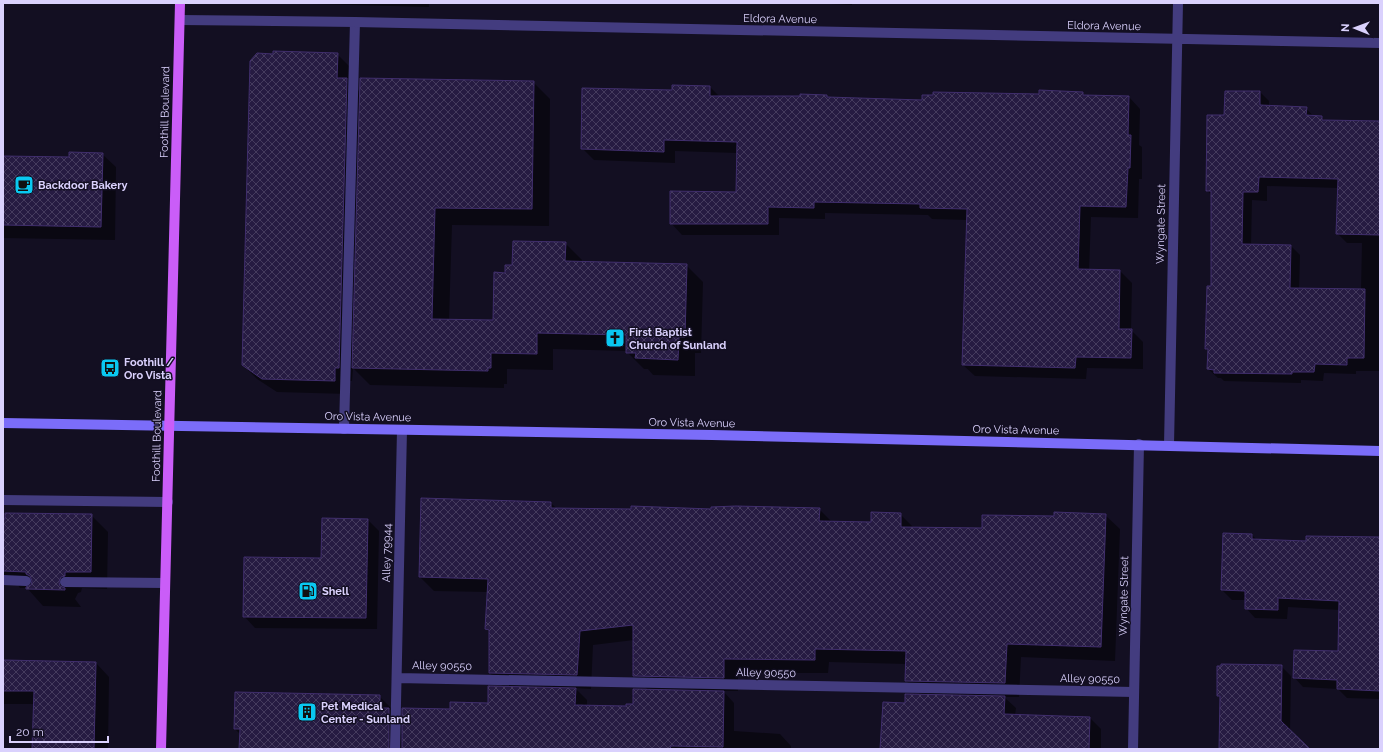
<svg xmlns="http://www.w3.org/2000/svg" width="1383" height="752" viewBox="0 0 1383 752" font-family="Raleway,sans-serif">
  <defs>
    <pattern id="building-cross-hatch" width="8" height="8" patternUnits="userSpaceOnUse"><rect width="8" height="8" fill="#261b42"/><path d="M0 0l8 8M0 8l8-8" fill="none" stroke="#453b5e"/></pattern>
  </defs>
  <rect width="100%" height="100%" fill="#130f22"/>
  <path fill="#0007" fill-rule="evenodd" d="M274 3H429V7Z
    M811 3H852V5Z
    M337 54 351 68V83L361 93 533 82 550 99 549 226 452 225 449 320 494 321 506 274 513 267 565 243 582 260V262L686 265 703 282 701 353H695V376L653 375 648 369H644L627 352V351L553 349V370L507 369V384H504V388L370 385 353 368 352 381H349L348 394 277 392 257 379 243 365Z
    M710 87 720 97 827 96 829 98 923 101 1083 93 1086 96 1129 97 1140 109 1139 145 1142 147V179H1139L1138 218 1091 217 1089 271H1120L1132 283 1131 330 1143 342V369L1087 368 1086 379 975 376 963 365 968 220 932 219 928 215 825 213V219L779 218V235H682L671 223 737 193V153L675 151V163L594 160 582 148 673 92Z
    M1260 92 1269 101V106L1306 108 1314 117H1321L1326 121 1380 122V371H1356V374L1324 373 1323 381 1301 380V383L1224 381 1221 378H1218L1208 369 1209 352 1206 349 1212 287V196L1207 190 1225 116ZM1267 186 1339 188 1337 233 1347 243H1362L1361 290 1299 289 1300 255 1291 246 1251 245 1252 200 1267 201Z
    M102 154 116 167 115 240 3 238V157L70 158Z
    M551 503 557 509H819L833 523H872L900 514 914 528 983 529 1055 517 1105 515 1120 529 1115 661 1021 657 1019 697H1004L1016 708 1015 715 1090 718 1101 729V749H881L906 704 921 695 906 681 907 664 829 662 828 673H738V691H723L734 703V731L780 734 791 746V749H403L451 710 489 704 504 688 490 673V633L486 629 488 592 434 591 420 577ZM634 640V676L648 690 634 705 627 707 587 706V700L575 688 591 689 593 645Z
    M91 515 108 532 107 589 82 588 81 592 78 593 75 599 81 607 43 606 27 588H20L18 585 3 580V520Z
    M368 520 379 531 377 629 255 628 244 616 322 559Z
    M1252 535 1257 540 1307 542 1380 538V699L1347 698 1338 689 1303 687 1294 677 1339 652 1340 610 1288 607 1287 619 1255 618 1246 608V600H1232L1222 590Z
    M3 661 96 663 109 677 108 749H30V746H34V704H3Z
    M1281 666 1291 676 1290 731 1308 749H1220L1221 698 1218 695Z
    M379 696 391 708V710L400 720V749H240V734L235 729Z"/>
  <path fill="url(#building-cross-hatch)" stroke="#402e6d" d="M273 51 338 53 337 78H347L339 368H335V381L262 379 242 365 250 61 257 53 273 54Z
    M360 78 534 81 532 209 435 208 432 319 493 320 494 272 505 273V265H512L513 241 566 242 565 261 687 264 685 337H679L678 360 635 358 636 353H626V335L537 333V354L491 353V368H488V371L352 368Z
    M672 85 710 86V96H800V94L827 95V97L922 100V95H933V92L1039 94V90L1083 92V95L1129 96 1128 135H1131L1130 168H1128L1126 207 1080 206 1078 269 1120 270 1119 329H1132L1131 358 1076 357 1075 368 962 365 967 209 920 208V204L814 202V208L768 207V224H670V191L736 192 737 142 664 140V152L581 149 582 88 672 90Z
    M1225 91H1260V105L1307 107 1306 115 1322 116V120L1380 121V235L1336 234 1338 179 1259 177 1258 192H1243L1242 244 1291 245 1290 288 1365 289 1364 358H1347V365L1315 364 1314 372H1292V374L1214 373V370L1207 369 1208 349H1205L1207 286H1211V191H1206L1207 115H1224Z
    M69 152 103 153 101 227 3 225V156L69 157Z
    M421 498 551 502V508L631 509V506L711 509V507L736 506 820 508 819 521 871 522V512L901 513V527L982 528V515L1054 516V512L1106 514 1101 647 1007 644 1005 683 905 681 906 651 815 649V660L724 659V678L633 676V625L580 631 577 675 489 673V630L485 629 488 579 419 577Z
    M5 513 92 514 91 572H65V576L61 577 59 582 60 586 65 588V590L26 589V587L31 585 32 581 30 576 26 574V572L3 571V519H5Z
    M322 518 368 519 366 618 243 617 244 557 321 558Z
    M1223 533 1252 534V539L1306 541V536L1380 537V691L1337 689V680L1293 678 1294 650 1338 651 1339 601 1278 598V610L1245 609V591L1221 590Z
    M3 660 96 662 94 749H32L34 691H3Z
    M1221 664 1282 665 1281 721 1310 749H1219L1220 696H1217V666H1221Z
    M488 686 576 688 575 705 626 706V704H633V689L724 691 723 747 671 746 670 749H402V708L450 709V702L488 703Z
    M235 692 380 695V708H389V749H239L240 729H234Z
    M905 694 1005 696 1004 714 1090 717 1089 749H880L883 702 905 703Z"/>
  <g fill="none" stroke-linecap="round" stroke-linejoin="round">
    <path stroke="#433c7f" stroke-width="10" d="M344 429 355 22
      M3 500 168 502
      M3 580 26 581
      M65 582 165 583
      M397 678 1134 692
      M395 749 402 430"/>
    <path stroke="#433c7f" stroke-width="10" d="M180 20 355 22 1380 43
      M1169 445 1178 3
      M1133 749 1139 444"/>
    <path stroke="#7b6df9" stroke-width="10" d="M3 423 712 435 1380 451"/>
    <path stroke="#ca5df8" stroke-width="10" d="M161 749 180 3"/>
  </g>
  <defs>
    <g id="cafe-square" transform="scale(1)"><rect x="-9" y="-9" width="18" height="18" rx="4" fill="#0ac8f1" stroke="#130f22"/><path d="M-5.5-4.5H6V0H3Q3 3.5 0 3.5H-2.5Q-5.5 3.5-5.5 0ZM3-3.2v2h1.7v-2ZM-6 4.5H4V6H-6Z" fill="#111"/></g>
    <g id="church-square" transform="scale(1)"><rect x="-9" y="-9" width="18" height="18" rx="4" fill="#0ac8f1" stroke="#130f22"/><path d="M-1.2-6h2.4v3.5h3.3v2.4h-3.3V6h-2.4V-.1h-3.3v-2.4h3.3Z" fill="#111"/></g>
    <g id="bus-square" transform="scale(1)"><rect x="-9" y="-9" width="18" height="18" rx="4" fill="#0ac8f1" stroke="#130f22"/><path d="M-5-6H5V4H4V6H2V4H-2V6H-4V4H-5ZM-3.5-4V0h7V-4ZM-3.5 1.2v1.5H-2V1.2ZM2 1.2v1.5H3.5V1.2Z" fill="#111"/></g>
    <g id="fuel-square" transform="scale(1)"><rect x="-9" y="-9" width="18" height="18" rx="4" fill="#0ac8f1" stroke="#130f22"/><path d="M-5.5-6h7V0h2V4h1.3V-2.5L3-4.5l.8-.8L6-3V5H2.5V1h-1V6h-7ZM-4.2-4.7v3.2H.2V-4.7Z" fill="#111"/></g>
    <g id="building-square" transform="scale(1)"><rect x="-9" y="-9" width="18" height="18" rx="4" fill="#0ac8f1" stroke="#130f22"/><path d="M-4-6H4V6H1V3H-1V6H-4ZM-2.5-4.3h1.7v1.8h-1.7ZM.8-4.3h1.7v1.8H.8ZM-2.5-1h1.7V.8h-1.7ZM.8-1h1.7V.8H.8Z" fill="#111"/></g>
  </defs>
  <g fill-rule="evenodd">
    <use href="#cafe-square" x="24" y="185"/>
    <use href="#church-square" x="615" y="338"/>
    <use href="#bus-square" x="110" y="368"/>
    <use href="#fuel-square" x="308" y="591"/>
    <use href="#building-square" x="307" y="712"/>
  </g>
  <g text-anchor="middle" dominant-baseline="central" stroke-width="3" stroke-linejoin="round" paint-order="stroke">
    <g font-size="11" fill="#dad1fd" stroke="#130f22">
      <text transform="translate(780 19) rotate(1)">Eldora Avenue</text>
      <text transform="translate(1104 26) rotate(1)">Eldora Avenue</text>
      <text transform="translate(165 112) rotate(-89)">Foothill Boulevard</text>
      <text transform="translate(1161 224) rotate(-89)">Wyngate Street</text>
      <text transform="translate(368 417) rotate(1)">Oro Vista Avenue</text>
      <text transform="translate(692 423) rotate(1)">Oro Vista Avenue</text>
      <text transform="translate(1016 430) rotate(1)">Oro Vista Avenue</text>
      <text transform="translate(157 436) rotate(-89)">Foothill Boulevard</text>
      <text transform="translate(387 553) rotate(-89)">Alley 79944</text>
      <text transform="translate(1124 596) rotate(-89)">Wyngate Street</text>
      <text transform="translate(442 666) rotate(1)">Alley 90550</text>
      <text transform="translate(766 673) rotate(1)">Alley 90550</text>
      <text transform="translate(1090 679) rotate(1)">Alley 90550</text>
    </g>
    <g font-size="11" font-weight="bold" fill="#dad1fd" stroke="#130f22" text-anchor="start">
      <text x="38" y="185">Backdoor Bakery</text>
      <text x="629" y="332">First Baptist<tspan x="629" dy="13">Church of Sunland</tspan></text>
      <text x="124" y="362">Foothill /<tspan x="124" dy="13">Oro Vista</tspan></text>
      <text x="322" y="591">Shell</text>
      <text x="321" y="706">Pet Medical<tspan x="321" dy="13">Center - Sunland</tspan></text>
    </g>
  </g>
  <rect width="1383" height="752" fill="none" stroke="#dad1fd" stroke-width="8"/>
  <g transform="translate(1355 28) rotate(271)" stroke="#130f22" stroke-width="3" paint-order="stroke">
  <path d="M0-3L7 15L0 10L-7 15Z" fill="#dad1fd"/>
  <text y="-6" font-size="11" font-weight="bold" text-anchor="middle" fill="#dad1fd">N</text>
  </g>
  <path d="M10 736v6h98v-6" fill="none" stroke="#dad1fd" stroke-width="2"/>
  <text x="16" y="736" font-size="12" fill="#dad1fd" stroke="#130f22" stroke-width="3" paint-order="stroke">20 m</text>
</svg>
